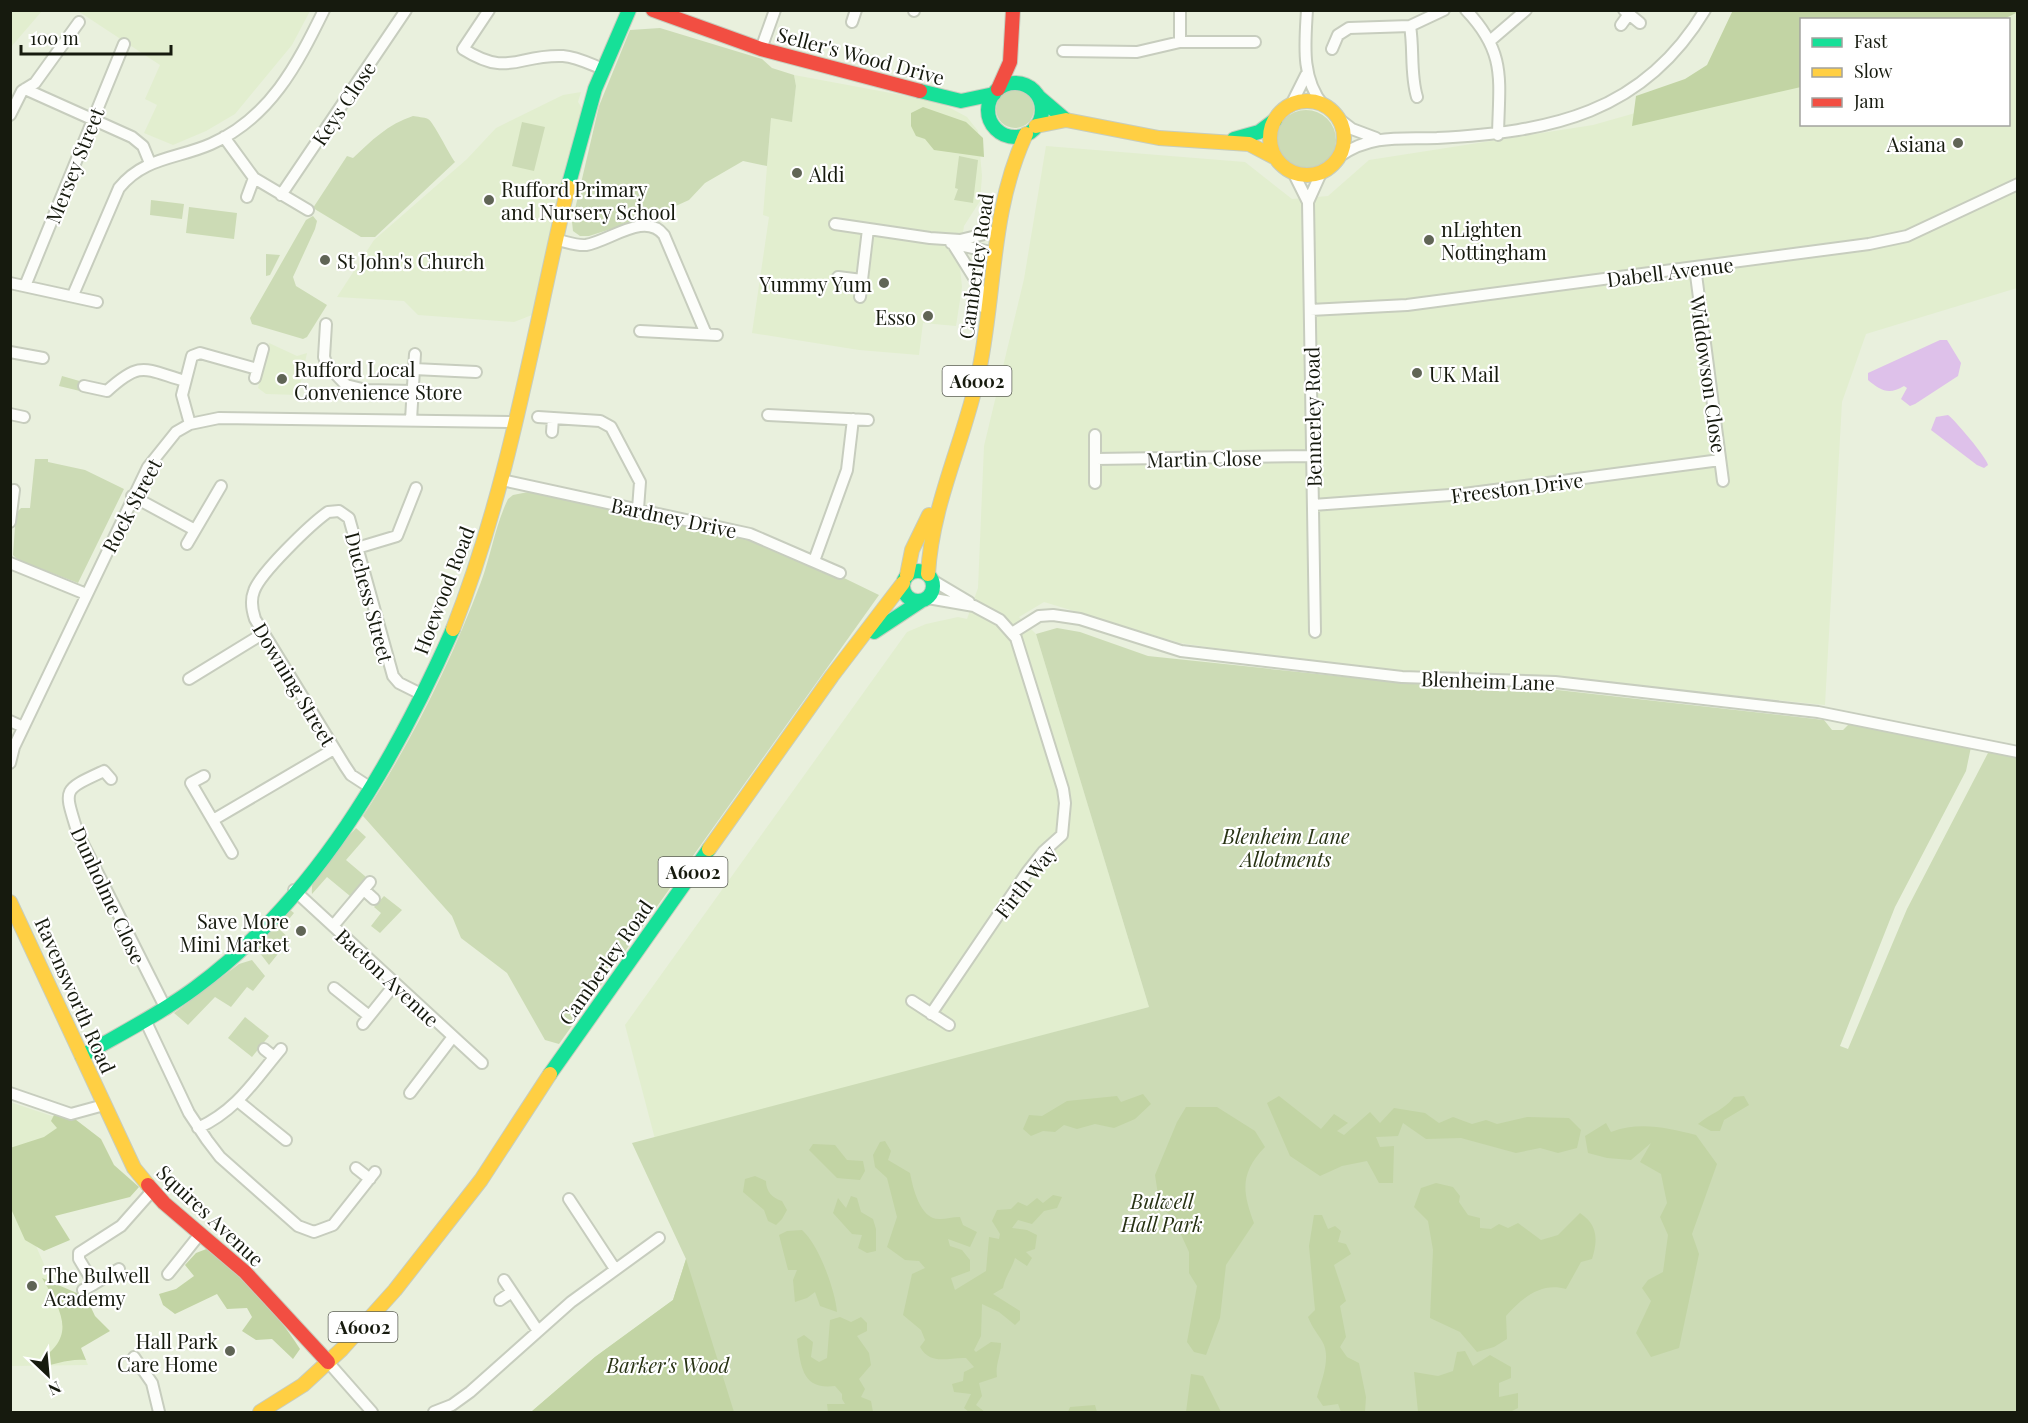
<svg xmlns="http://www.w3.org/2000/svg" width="2028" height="1423" viewBox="0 0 2028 1423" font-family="'Playfair Display',serif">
  <rect width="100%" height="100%" fill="#e9f0dd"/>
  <path fill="#e2eecf" d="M11 10 42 11 11 47 10 11Z
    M78 11H310L292 45 235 114 206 131 173 145 144 133 157 105 145 99 160 65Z
    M2017 12V288L1866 334 1842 402 1825 705 1534 675 1413 674 1318 663 1180 643 1044 602 1019 617 1036 634 1149 1007 655 1139 625 1025 907 632 926 624 958 617 967 619 978 588 984 446 1024 279 1046 146 1245 162 1292 199 1328 196 1369 160 1593 125 1653 108 1801 82 1802 124H2008V20L2002 19Z
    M794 75 939 102 967 117 978 131 982 176 980 201 964 226 959 258 962 287 956 326 923 323 919 355 859 350 752 333 769 217 763 215 771 118 792 121 796 86Z
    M581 92 578 102 582 108 532 315 514 322 418 315 404 301 337 297 374 240 467 159 496 128 563 95Z
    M269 343 297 356 307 353 298 395 266 394 258 388Z
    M10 1102 55 1117 77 1129 11 1152Z
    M10 1177 26 1223 88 1365 11 1366Z"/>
  <path fill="#ccdbb5" d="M660 28 762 59 772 68 794 75 796 86 792 122 771 118 767 166 743 161 705 183 689 200 658 214 589 236H580L573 231 572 222 599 106 630 30Z
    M996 109a19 19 0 1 1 38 0a19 19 0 1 1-38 0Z
    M1276 140a30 30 0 1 1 60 0a30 30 0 1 1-60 0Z
    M413 116C417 117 424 117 428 119 433 121 449 154 455 162L375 237H361L313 208 347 156 353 158C371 141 388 124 413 116Z
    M522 122 545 127 534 171 512 166Z
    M959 156 978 160 973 203 954 200 958 189 955 188Z
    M151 200 184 204 182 219 150 215Z
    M189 207 237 213 234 239 186 233Z
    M313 216 317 221 315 229 293 277 296 286 327 305 307 337 303 339 252 324 250 318 306 220Z
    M266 254 280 255 270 275 266 276Z
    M62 376 83 382 80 391 59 386Z
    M35 459H48V462L85 470 124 489 78 583 18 560 13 555 16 513 21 508H30Z
    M528 492 746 538 811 562 879 595 559 1044 545 1040 507 973 461 938 452 916 363 816C411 743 450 664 481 582 491 555 495 526 508 499L513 495Z
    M1057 628 1080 632 1148 656 1413 684 1521 686 1824 720 1832 730H1843L1849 724 1971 747 1966 771 1895 907 1840 1046 1848 1049 1907 909 1989 751 2017 757V1412H531L595 1357 673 1300 686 1259 632 1143 1149 1007 1036 634Z
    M356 828 366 837 346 860 366 877 350 896 327 877 312 894C309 870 341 845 356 828Z
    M384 896 402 910 380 933 371 926 381 913 374 907Z
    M289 909 294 913 280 930 290 939 269 965 256 948Z
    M252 960 265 976 253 991 247 987 231 1007 215 997 188 1025 174 1013 239 964Z
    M245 1017 269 1036 252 1057 228 1038Z"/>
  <path fill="#c2d4a4" d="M1733 10H2017L2018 12 2002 20H1802L1801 87 1632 126 1636 96 1685 79 1707 65Z
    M923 107 966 122 983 138 984 157 934 150 925 139 916 136 911 126V113Z
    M1143 1094 1151 1104 1135 1119 1114 1128 1095 1124 1077 1129 1064 1125 1055 1132 1043 1131 1031 1136 1023 1129 1029 1115 1042 1116 1067 1101 1117 1096 1121 1102Z
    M1279 1096 1321 1129 1334 1114 1348 1123 1337 1131 1344 1135 1370 1112 1380 1123 1394 1108 1425 1113 1439 1123 1453 1117 1472 1124 1486 1120 1497 1124 1527 1117 1569 1118 1581 1130 1577 1148 1558 1153 1540 1148 1516 1153 1461 1138 1426 1139 1403 1123 1398 1136 1376 1137 1380 1147 1394 1146 1393 1183H1379L1367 1161 1342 1166 1320 1176 1290 1156 1267 1103Z
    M1744 1096 1749 1105 1724 1120 1720 1131H1711L1698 1124C1711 1113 1723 1111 1734 1097Z
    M1186 1107H1217L1255 1131 1265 1147C1240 1173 1242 1191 1254 1223L1226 1265 1220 1318 1206 1355 1194 1352 1187 1342 1197 1286 1189 1273V1252L1178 1228 1159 1201 1155 1175 1177 1122Z
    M55 1113 71 1116 101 1139 114 1165 139 1187 130 1197 55 1216 70 1240 44 1251 25 1240 12 1211 10 1148 44 1137 57 1128 51 1121Z
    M1606 1123 1611 1132C1640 1121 1667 1128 1696 1135L1717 1164 1692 1234 1699 1254 1679 1348 1651 1357 1636 1333 1651 1301 1642 1288 1648 1280 1663 1272 1668 1235 1660 1217 1667 1203 1661 1174 1640 1162 1651 1143 1631 1160 1607 1158 1588 1153 1585 1136Z
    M885 1141 891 1151 888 1160 910 1173C913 1188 920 1220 940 1219 946 1219 953 1217 960 1217L963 1225 977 1232 970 1247 948 1239 950 1246 962 1250 970 1260V1271L951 1278 955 1290 986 1271 989 1237 999 1239 1000 1234 992 1221 997 1210 1011 1209 1018 1202 1027 1206 1037 1198 1043 1203 1053 1195 1062 1197 1057 1208 1044 1211 1032 1224 1018 1220 1012 1228 1027 1230 1037 1235 1035 1249 1026 1252 1032 1258 1027 1266 1015 1258C1012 1269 1005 1276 1003 1288L993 1294 1020 1311V1320L1015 1325 999 1312 982 1304 981 1336 974 1350 976 1352 991 1342 1001 1343C1001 1356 995 1364 997 1377L979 1383 982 1396 976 1405 985 1412H969L964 1408 971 1394 954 1392 952 1384 963 1381 964 1372 974 1367 966 1358C948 1357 931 1366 920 1347L925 1340 921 1330 903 1315 912 1274 925 1268 919 1261 905 1260 887 1247 897 1217 887 1178 875 1167 873 1155 880 1142Z
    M813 1144 835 1145 847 1160 863 1161 865 1171 860 1180 837 1178 809 1150Z
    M755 1176 766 1181C766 1191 772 1198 782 1201L787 1210 782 1219 776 1225 768 1221 764 1210 743 1192 745 1179Z
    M1436 1183 1453 1187 1460 1196 1459 1202 1468 1215 1480 1218V1228L1491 1229 1499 1224 1508 1228 1518 1223 1541 1240 1558 1235 1580 1213C1598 1225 1598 1240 1592 1259L1581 1262 1566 1289C1541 1282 1522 1298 1506 1316L1507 1339 1494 1347 1477 1352 1460 1332 1430 1318 1433 1250 1428 1221 1414 1207 1421 1188Z
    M851 1196 857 1198 861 1212 873 1219 876 1229V1251L867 1253 858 1248 862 1235 852 1234 833 1213 838 1198 846 1208Z
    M1314 1215H1322L1328 1229 1335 1226 1341 1231 1338 1242 1346 1244 1351 1254 1334 1265 1346 1301 1340 1306 1346 1337 1340 1347 1347 1357 1359 1363 1366 1397 1365 1412H1341L1338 1404 1323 1406 1317 1397C1321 1381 1332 1357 1322 1341 1317 1333 1312 1327 1308 1317L1315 1310 1309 1246Z
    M802 1230C819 1245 835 1290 837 1312L820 1306 815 1292 807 1298 795 1302 793 1280 797 1270H788L779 1235 787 1231Z
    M209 1248C244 1278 275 1310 300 1349L293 1359 272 1339 256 1340 242 1331 252 1317 247 1308 227 1309 217 1294 175 1314 163 1305 159 1294 176 1289 194 1276 185 1265 196 1253Z
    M686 1259 734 1412H531L595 1357 673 1300Z
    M42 1278 86 1297 95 1316 110 1331 81 1348 86 1360C69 1358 55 1365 38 1367L34 1363C78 1339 63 1313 42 1278Z
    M840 1317 851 1322 861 1317 867 1323V1331L857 1336 869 1353 871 1365 859 1379 865 1389 861 1397 871 1401 873 1412H828L827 1404H845L842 1399V1394L835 1386C802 1390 801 1367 797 1339L804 1335 813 1342 811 1357 819 1362 827 1358 830 1320Z
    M1465 1351 1473 1366 1490 1355 1511 1367V1378L1499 1383V1397L1518 1393V1408L1510 1412H1418L1414 1372 1438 1376 1453 1371 1457 1352Z
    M1191 1374 1203 1376 1221 1412H1186Z
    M1095 1405 1097 1412H1068L1070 1407Z"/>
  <path fill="#dec1ea" d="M1940 340H1947L1961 363 1958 376 1915 404 1910 406 1901 399 1907 388 1904 386C1889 395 1881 391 1868 380V373Z
    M1948 415C1955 420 1987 458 1988 465L1984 468 1977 465 1931 430 1936 417Z"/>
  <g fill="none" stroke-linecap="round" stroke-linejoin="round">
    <g stroke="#c7cdbe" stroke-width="14">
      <path id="street" d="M489 10 463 49C509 78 517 54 563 56 577 57 590 64 603 69
        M914 10V11
        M1307 10C1305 44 1301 78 1323 105
        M1466 10C1507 53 1499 80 1498 135
        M1624 10 1640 23
        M852 22 856 10
        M1621 25 1629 14
        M1410 26C1414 49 1410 74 1417 97
        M1491 40 1526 10
        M1180 42V10
        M761 49 775 10
        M1332 49 1338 35 1349 28 1410 26 1444 10
        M1063 51 1137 52 1180 42H1255
        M25 89 132 137 143 146 150 163
        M1291 105 1306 75
        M10 115 22 91 35 83 79 22
        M1339 119 1352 129 1376 138
        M224 137 254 178 308 210
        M1340 156C1371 134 1402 139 1437 138 1550 132 1643 114 1705 10
        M1293 172 1308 202
        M281 195 406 10
        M247 197 254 178
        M835 224 930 238 960 240 997 231
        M558 240C567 242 577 246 586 245 610 241 645 211 664 235L706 334
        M951 243 995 253
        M953 244 978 284 984 308
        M1695 267 1723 481
        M838 277 862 280
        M10 283 97 302
        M25 286 124 44
        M73 295 119 188C144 157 177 159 211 144 270 118 297 65 324 10
        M860 297 868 229
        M1310 310 1407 305 1869 244 1907 236 2018 184
        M326 324 324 357 327 365 346 385 366 390 413 391
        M640 331 717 335
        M10 352 43 358
        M414 369 415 354
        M255 378 263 349
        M84 386 107 391C141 360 144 369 185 381
        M10 414 24 417
        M768 415 868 420
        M538 417 600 421 611 427 640 482 638 509
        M411 420 414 369 476 372
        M190 424 182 395 192 356 200 353 257 369
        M552 432 553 418
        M1095 435V483
        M1095 459 1312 456
        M502 480 750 534 840 573
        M132 496 195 530
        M1313 505 1464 494 1720 460
        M10 522 14 490
        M187 544 221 486
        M357 548 397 536 416 488
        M814 561 847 470 853 419
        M10 563 86 594
        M932 580 969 602
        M928 598 974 606 1000 620 1016 638 1063 789 1065 803 1062 835 1043 852 1028 871 931 1014
        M1315 632 1308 202 1321 173
        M1012 633 1039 616 1053 615 1080 619 1181 651 1402 677 1555 682 1818 712 2018 752
        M189 679 264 633
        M10 721 23 727
        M10 763 14 747 148 467 176 432 190 424 219 418 516 422
        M204 776 191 783 232 853
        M111 779 104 771C61 791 64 788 78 834L166 1009
        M371 788 351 775 345 766 255 619C252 610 250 601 254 591 260 573 311 524 328 512L339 511 349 518 393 676 399 683 423 695
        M213 820 334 749
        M294 890 482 1063
        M364 890 374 899
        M333 926 370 882
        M334 988 369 1016
        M912 1001 949 1025
        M146 1022 189 1113 207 1140 220 1157 298 1226 314 1232 333 1225 375 1172
        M363 1024 395 984
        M264 1049 274 1057
        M10 1093 71 1114 104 1105
        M410 1093 452 1038
        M239 1102 286 1140
        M198 1128C237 1110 254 1081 281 1049
        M356 1168 370 1179
        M569 1199 615 1269
        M119 1269 94 1284 79 1259V1253L121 1226 152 1191
        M168 1274 200 1234
        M504 1280 538 1331
        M83 1290 94 1284
        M500 1300 512 1292
        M134 1357 152 1383 159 1412
        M328 1362 372 1412
        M434 1412 452 1405 470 1392 571 1302 659 1238"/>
    </g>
    <g stroke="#c7cdbe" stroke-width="16">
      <path id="fast" d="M988 110a27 27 0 1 1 54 0a27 27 0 1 1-54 0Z
        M920 91 961 101 994 94
        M1039 97 1066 120
        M1234 139 1259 132 1275 120
        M568 187 595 89 629 10
        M903 586a15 15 0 1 1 30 0a15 15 0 1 1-30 0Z
        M874 632 921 601
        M82 1056C120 1034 160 1014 195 988 315 900 394 762 453 629
        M550 1074 709 849"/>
    </g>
    <g stroke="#c7cdbe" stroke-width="16">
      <path id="slow" d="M1270 138a37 37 0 1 1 74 0a37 37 0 1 1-74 0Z
        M1036 126 1066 120 1159 138 1249 144 1276 158
        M928 574C932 502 965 440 979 371 996 289 990 212 1026 134
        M907 575 912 550 929 515
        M453 629C509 487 533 335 568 187
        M709 849 832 676 903 583
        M10 902 134 1168 148 1185
        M260 1412 303 1385 342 1349 395 1290 481 1180 550 1074"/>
    </g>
    <g stroke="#c7cdbe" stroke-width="16">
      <path id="jam" d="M653 10 761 49 920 91
        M998 89 1010 62 1013 10
        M148 1185 164 1203 245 1272 328 1362"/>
    </g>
    <use href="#street" stroke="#fcfdfa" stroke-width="10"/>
    <use href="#fast" stroke="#16e098" stroke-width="14"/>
    <use href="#slow" stroke="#ffcf43" stroke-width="14"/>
    <use href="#jam" stroke="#f24e42" stroke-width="14"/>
  </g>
  <g fill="#606556" stroke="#fff" stroke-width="2">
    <circle cx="1958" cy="143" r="6"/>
    <circle cx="797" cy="173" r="6"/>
    <circle cx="489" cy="200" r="6"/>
    <circle cx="1429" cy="240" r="6"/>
    <circle cx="325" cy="260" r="6"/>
    <circle cx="884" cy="283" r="6"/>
    <circle cx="928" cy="316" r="6"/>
    <circle cx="1417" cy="373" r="6"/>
    <circle cx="282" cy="379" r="6"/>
    <circle cx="301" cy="931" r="6"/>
    <circle cx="32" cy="1286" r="6"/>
    <circle cx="230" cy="1351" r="6"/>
  </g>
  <g text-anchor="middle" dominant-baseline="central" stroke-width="4.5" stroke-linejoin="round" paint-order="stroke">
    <g fill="#fff" stroke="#5c5f56" stroke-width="1.5">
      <rect x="942.5" y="366" width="69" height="30" rx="4.5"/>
      <rect x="658.5" y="857" width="69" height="30" rx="4.5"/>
      <rect x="328.5" y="1312" width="69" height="30" rx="4.5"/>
    </g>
    <g font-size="18" font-weight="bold" fill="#161a0e">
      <text x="977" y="381">A6002</text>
      <text x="693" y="872">A6002</text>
      <text x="363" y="1327">A6002</text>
    </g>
    <g font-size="20" fill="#161a0e" stroke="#fff">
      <text transform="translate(861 55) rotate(15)">Seller's Wood Drive</text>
      <text transform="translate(343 103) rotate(-56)">Keys Close</text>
      <text transform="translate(74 165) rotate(-68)">Mersey Street</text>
      <text transform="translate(975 266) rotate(-82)">Camberley Road</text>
      <text transform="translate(1670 271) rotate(-7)">Dabell Avenue</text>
      <text transform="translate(1709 374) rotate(82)">Widdowson Close</text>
      <text transform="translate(1312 417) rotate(-91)">Bennerley Road</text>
      <text transform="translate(1204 458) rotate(-1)">Martin Close</text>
      <text transform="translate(1517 487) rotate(-7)">Freeston Drive</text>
      <text transform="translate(131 505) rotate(-62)">Rock Street</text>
      <text transform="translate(674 517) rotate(12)">Bardney Drive</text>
      <text transform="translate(443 590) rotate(-69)">Hoewood Road</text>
      <text transform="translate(370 597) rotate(75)">Duchess Street</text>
      <text transform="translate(1488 680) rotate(2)">Blenheim Lane</text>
      <text transform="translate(295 684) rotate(59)">Downing Street</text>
      <text transform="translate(1025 881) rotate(-52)">Firth Way</text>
      <text transform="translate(109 895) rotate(65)">Dunholme Close</text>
      <text transform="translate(605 962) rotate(-55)">Camberley Road</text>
      <text transform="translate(388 977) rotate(43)">Bacton Avenue</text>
      <text transform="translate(76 995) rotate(66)">Ravensworth Road</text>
      <text transform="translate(211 1215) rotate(43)">Squires Avenue</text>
    </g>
    <g font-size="20" fill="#161a0e" stroke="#fff" text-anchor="start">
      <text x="1946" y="143" text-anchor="end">Asiana</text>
      <text x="809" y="173">Aldi</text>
      <text x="501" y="188">Rufford Primary<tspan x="501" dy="23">and Nursery School</tspan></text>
      <text x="1441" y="228">nLighten<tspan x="1441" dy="23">Nottingham</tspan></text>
      <text x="337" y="260">St John's Church</text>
      <text x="872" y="283" text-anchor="end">Yummy Yum</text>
      <text x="916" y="316" text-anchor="end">Esso</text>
      <text x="294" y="368">Rufford Local<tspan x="294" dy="23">Convenience Store</tspan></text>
      <text x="1429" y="373">UK Mail</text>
      <text x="289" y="920" text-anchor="end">Save More<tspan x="289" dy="23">Mini Market</tspan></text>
      <text x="44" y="1274">The Bulwell<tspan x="44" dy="23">Academy</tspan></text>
      <text x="218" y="1340" text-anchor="end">Hall Park<tspan x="218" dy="23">Care Home</tspan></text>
    </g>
    <g font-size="20" font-style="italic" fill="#273213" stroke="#fff">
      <text x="1286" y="835">Blenheim Lane<tspan x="1286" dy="23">Allotments</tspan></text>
      <text x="1162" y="1200">Bulwell<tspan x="1162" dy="23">Hall Park</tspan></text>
      <text x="668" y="1364">Barker's Wood</text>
    </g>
  </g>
  <rect width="2028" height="1423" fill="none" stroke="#161a0e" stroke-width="24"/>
  <rect x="1800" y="18" width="210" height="108" fill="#ffffff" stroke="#a2a39f" stroke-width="1.5"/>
  <rect x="1812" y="38" width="30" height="9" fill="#16e098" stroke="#a2a39f" stroke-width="1.5"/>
  <text x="1854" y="48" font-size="18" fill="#161a0e">Fast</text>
  <rect x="1812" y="68" width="30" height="9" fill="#ffcf43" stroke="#a2a39f" stroke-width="1.5"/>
  <text x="1854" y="78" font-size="18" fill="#161a0e">Slow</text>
  <rect x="1812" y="98" width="30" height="9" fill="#f24e42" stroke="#a2a39f" stroke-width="1.5"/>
  <text x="1854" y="108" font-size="18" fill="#161a0e">Jam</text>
  <g transform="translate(48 1375) rotate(154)" stroke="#ffffff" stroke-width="4.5" paint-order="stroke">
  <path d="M0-4.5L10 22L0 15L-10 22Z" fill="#161a0e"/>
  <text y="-9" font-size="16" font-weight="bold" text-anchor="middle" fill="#161a0e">N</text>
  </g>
  <path d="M21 45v9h150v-9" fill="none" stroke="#161a0e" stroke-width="3"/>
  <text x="30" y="45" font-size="18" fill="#161a0e" stroke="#ffffff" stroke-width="4.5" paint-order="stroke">100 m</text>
</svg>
